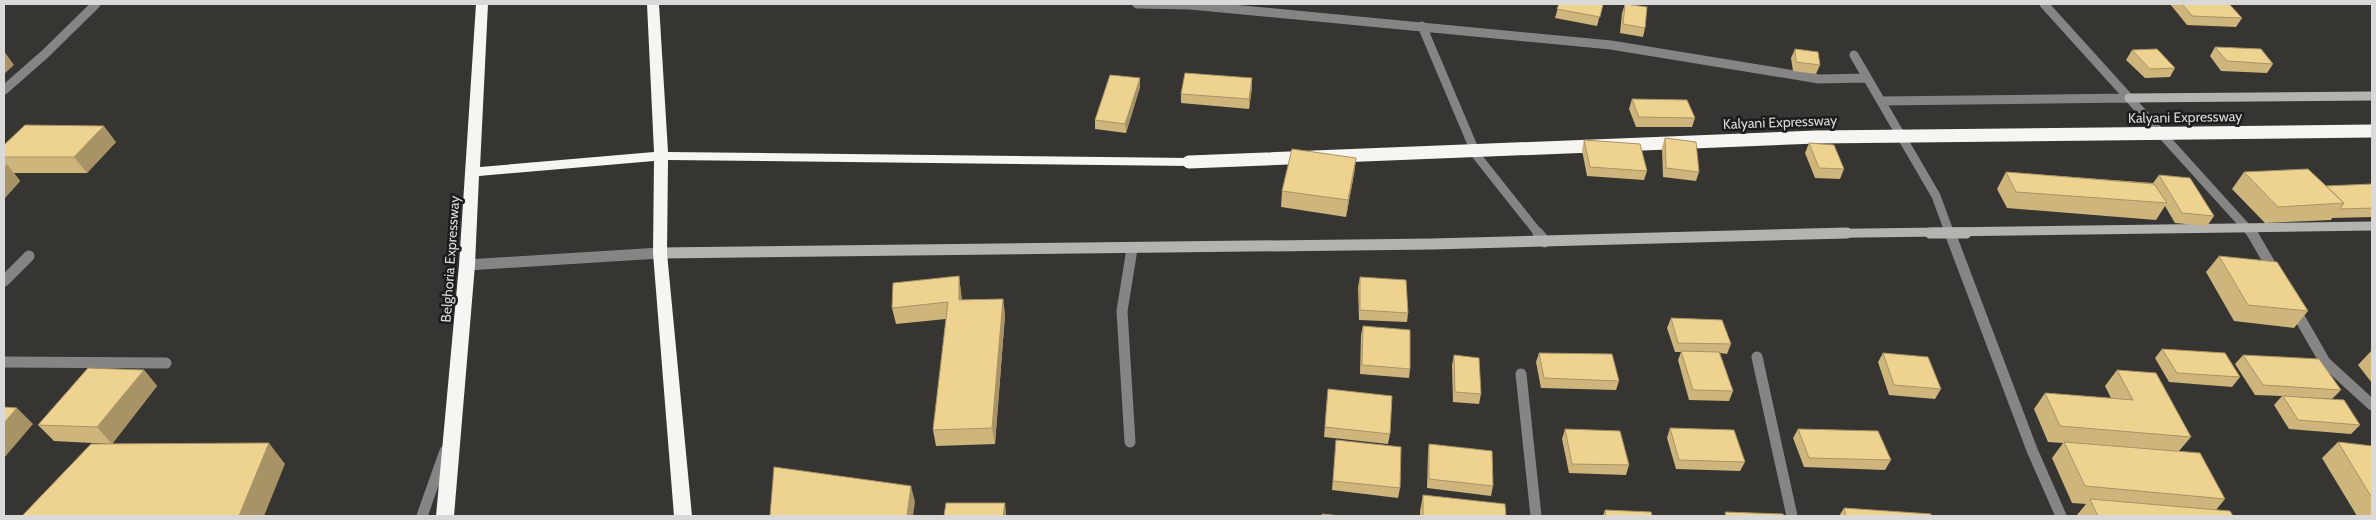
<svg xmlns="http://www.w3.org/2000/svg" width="2376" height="520" viewBox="0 0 2376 520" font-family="Cabin,sans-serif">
  <rect width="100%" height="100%" fill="#363532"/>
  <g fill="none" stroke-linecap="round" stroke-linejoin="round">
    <path stroke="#868584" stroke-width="9" d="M1137 4 1190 5 1611 45 1819 79 1867 78
      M2044 4 2252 234
      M1422 26 1477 156 1539 234
      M1854 55 1936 196 1950 234
      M4 90 45 54 96 4
      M1881 101 2129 98"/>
    <path stroke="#868584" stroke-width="11" d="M1538 233 1545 242
      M1950 233 2032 450 2061 516
      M2252 233 2274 271
      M467 265 660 253
      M4 281 29 256
      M2294 308 2325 362 2372 405
      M1757 357 1792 516
      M4 362 166 363
      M1521 374 1536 516
      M1130 442 1122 311 1132 249
      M422 516 445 451"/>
    <path stroke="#b4b3b0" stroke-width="9" d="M2129 98 2372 96
      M1788 234 2372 226"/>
    <path stroke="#b4b3b0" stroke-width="11" d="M1930 233H1966
      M660 253 1432 244 1847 233"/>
    <path fill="#f7f5f2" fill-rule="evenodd" d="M476 4H488L480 167 654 152 647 4H659L668 152 1189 158 1196 162 1189 166 668 160 667 253 692 516H674L653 253 654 161 479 176 475 265 454 516H436L459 265Z"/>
    <path stroke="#f7f5f2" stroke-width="13" d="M1189 162 1816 137 2372 131"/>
  </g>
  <path fill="#cdb57c" d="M1559 4H1603L1597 26 1555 18Z
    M1625 4 1645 28 1643 37 1620 33 1622 13Z
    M2170 4H2229L2242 18 2236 27 2187 25Z
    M2215 47 2273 64 2267 73 2221 71 2210 56Z
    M1795 49 1820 65 1816 74 1793 71 1791 58Z
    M2132 50 2175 68 2170 77 2145 78 2126 60Z
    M1140 78V87L1126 133 1095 129V120Z
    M1252 87 1249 109 1181 103V94Z
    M1632 99 1695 118 1692 127H1636L1629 109Z
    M1665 138 1699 172 1696 181 1663 177 1662 147Z
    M1584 140 1647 171 1644 180 1587 176 1582 150Z
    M116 142 87 173H14L20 181 4 199V145Z
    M1809 143 1844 169 1840 179 1815 178 1805 153Z
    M1356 158 1354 174 1346 217 1281 207 1282 191Z
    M2006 172 2153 183 2159 175 2214 216 2207 226 2175 223 2165 206 2156 220 2007 208 1997 189Z
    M2244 172 2326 186 2372 185V217L2332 218 2331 220 2265 223 2232 189Z
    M2219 256 2308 311 2294 328 2234 321 2206 272Z
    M959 276 961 293 962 300 1003 299 1005 315 995 444 936 446 933 430 946 319 896 324 892 308Z
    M1360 277 1408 313 1407 322 1359 320 1358 287Z
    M1671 318 1731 344 1727 354 1720 353 1733 391 1729 401 1689 400 1678 360 1681 352H1675L1667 328Z
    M1363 326 1410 369 1409 378 1360 374 1361 335Z
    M2162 349 2240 377 2232 387 2169 382 2155 358Z
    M2372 350V383L2358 365Z
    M1539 353 1619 381 1616 390 1541 388 1536 362Z
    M1883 353 1941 389 1935 399 1889 395 1878 362Z
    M1454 355 1481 394 1479 404 1453 402 1452 365Z
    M2243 355 2341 390 2332 399 2298 397 2360 425 2351 434 2289 429 2274 405 2282 396 2255 395 2235 364Z
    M144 370 157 386 112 444 54 441 38 425Z
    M2117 370 2191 437 2179 451 2225 499 2216 510 2233 516H2078L2077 515 2086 504 2072 503 2052 458 2063 443 2048 442 2034 409 2045 393 2111 398 2105 386Z
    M1327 399 1390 434 1388 444 1324 437Z
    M1670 428 1745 462 1740 471 1676 469 1667 438Z
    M1565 429 1629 465 1626 475 1569 473 1562 439Z
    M1798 429 1891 460 1885 470 1804 467 1793 438Z
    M1336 440 1400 488 1398 498 1332 490Z
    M2338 442 2372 446V516H2357L2322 458Z
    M1429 444 1493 486 1491 496 1427 488 1428 453Z
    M1423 495 1506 516H1420V511Z
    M1844 508 1931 516H1839Z
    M1605 510 1652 516H1603Z"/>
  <path fill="#a79365" d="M4 51 14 65 4 74Z
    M1140 78V87L1126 133 1125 124Z
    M1252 78V87L1249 109V99Z
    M104 126 116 142 87 173 74 157Z
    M1356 158 1354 174 1346 217 1348 200Z
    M7 164 20 181 4 199V168Z
    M959 276 961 293 962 317 959 300Z
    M1003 299 1005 315 995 444 992 428Z
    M144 370 157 386 112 444 97 427Z
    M17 408 33 424 4 458V423Z
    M269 443 285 464 264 516H239Z
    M911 486 915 502 913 516H907Z
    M1005 503 1006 512V516H1003Z"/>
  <path fill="#eed290" stroke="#a79365" d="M1559 4H1603L1600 17 1557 9Z
    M1625 4 1647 7 1645 28 1623 24Z
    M2182 4H2229L2242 18 2192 16Z
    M2215 47 2261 49 2273 64 2227 61Z
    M1795 49 1818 52 1820 65 1796 62Z
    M2157 49 2175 68 2150 69 2132 50Z
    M1185 73 1252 78 1249 99 1181 94Z
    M1110 75 1140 78 1125 124 1095 120Z
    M1632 99 1687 100 1695 118 1639 117Z
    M25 125 104 126 74 157H4V145Z
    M1665 138 1696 142 1699 172 1666 168Z
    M1584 140 1640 144 1647 171 1590 167Z
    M1809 143 1834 145 1844 169 1819 168Z
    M1292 149 1356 158 1348 200 1282 191Z
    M2308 169 2344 203 2278 207 2244 172Z
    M2006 172 2154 184 2167 203 2016 192Z
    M2159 175 2190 178 2214 216 2182 213Z
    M2372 184V208L2340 209 2344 203 2326 186Z
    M2219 256 2277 262 2308 311 2248 305Z
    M959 276V300L1003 299 992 428 933 430 948 302 892 308 893 283Z
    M1360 277 1406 280 1408 313 1360 310Z
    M1671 318 1722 320 1731 344 1678 343Z
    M1363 326 1410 330V369L1362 365Z
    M2162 349 2225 353 2240 377 2177 373Z
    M1681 351 1719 352 1733 391 1693 390Z
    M1539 353 1612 354 1619 381 1544 378Z
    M1883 353 1928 357 1941 389 1894 385Z
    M1454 355 1479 358 1481 394 1455 392Z
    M2243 355 2319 359 2341 390 2263 385Z
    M88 368 144 370 97 427 38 425Z
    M2117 370 2156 373 2191 437 2060 426 2045 393 2133 400Z
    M1328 389 1392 396 1390 434 1325 427Z
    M2283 396 2344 400 2360 425 2298 420Z
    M4 407 17 408 4 423Z
    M1670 428 1734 430 1745 462 1679 460Z
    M1565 429 1620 431 1629 465 1572 464Z
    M1798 429 1878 431 1891 460 1809 458Z
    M1336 440 1401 447 1400 488 1333 481Z
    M2064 442 2200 453 2225 499 2085 486Z
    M2338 442 2372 446V498Z
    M269 443 239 516H22L91 444Z
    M1429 444 1492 451 1493 486 1429 479Z
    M774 467 911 486 907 516H770Z
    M1423 495 1505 504 1506 516H1423Z
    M2090 499 2230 511 2233 516H2098Z
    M946 503H1005L1003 516H944Z
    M1844 508 1931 514V516H1846Z
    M1605 510 1651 512 1652 516H1606Z
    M1725 512 1783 514 1784 516H1726Z
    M1322 514 1341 516H1322Z"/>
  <g text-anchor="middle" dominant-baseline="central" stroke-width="5" stroke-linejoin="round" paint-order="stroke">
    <g font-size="14" fill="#dad9d7" stroke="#1d1c1b">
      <text transform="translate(2185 117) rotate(-1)">Kalyani Expressway</text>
      <text transform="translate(1780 122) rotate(-2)">Kalyani Expressway</text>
      <text transform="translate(450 259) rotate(-86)">Belghoria Expressway</text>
    </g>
  </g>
  <rect width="2376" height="520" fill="none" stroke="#dad9d7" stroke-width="10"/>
</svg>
